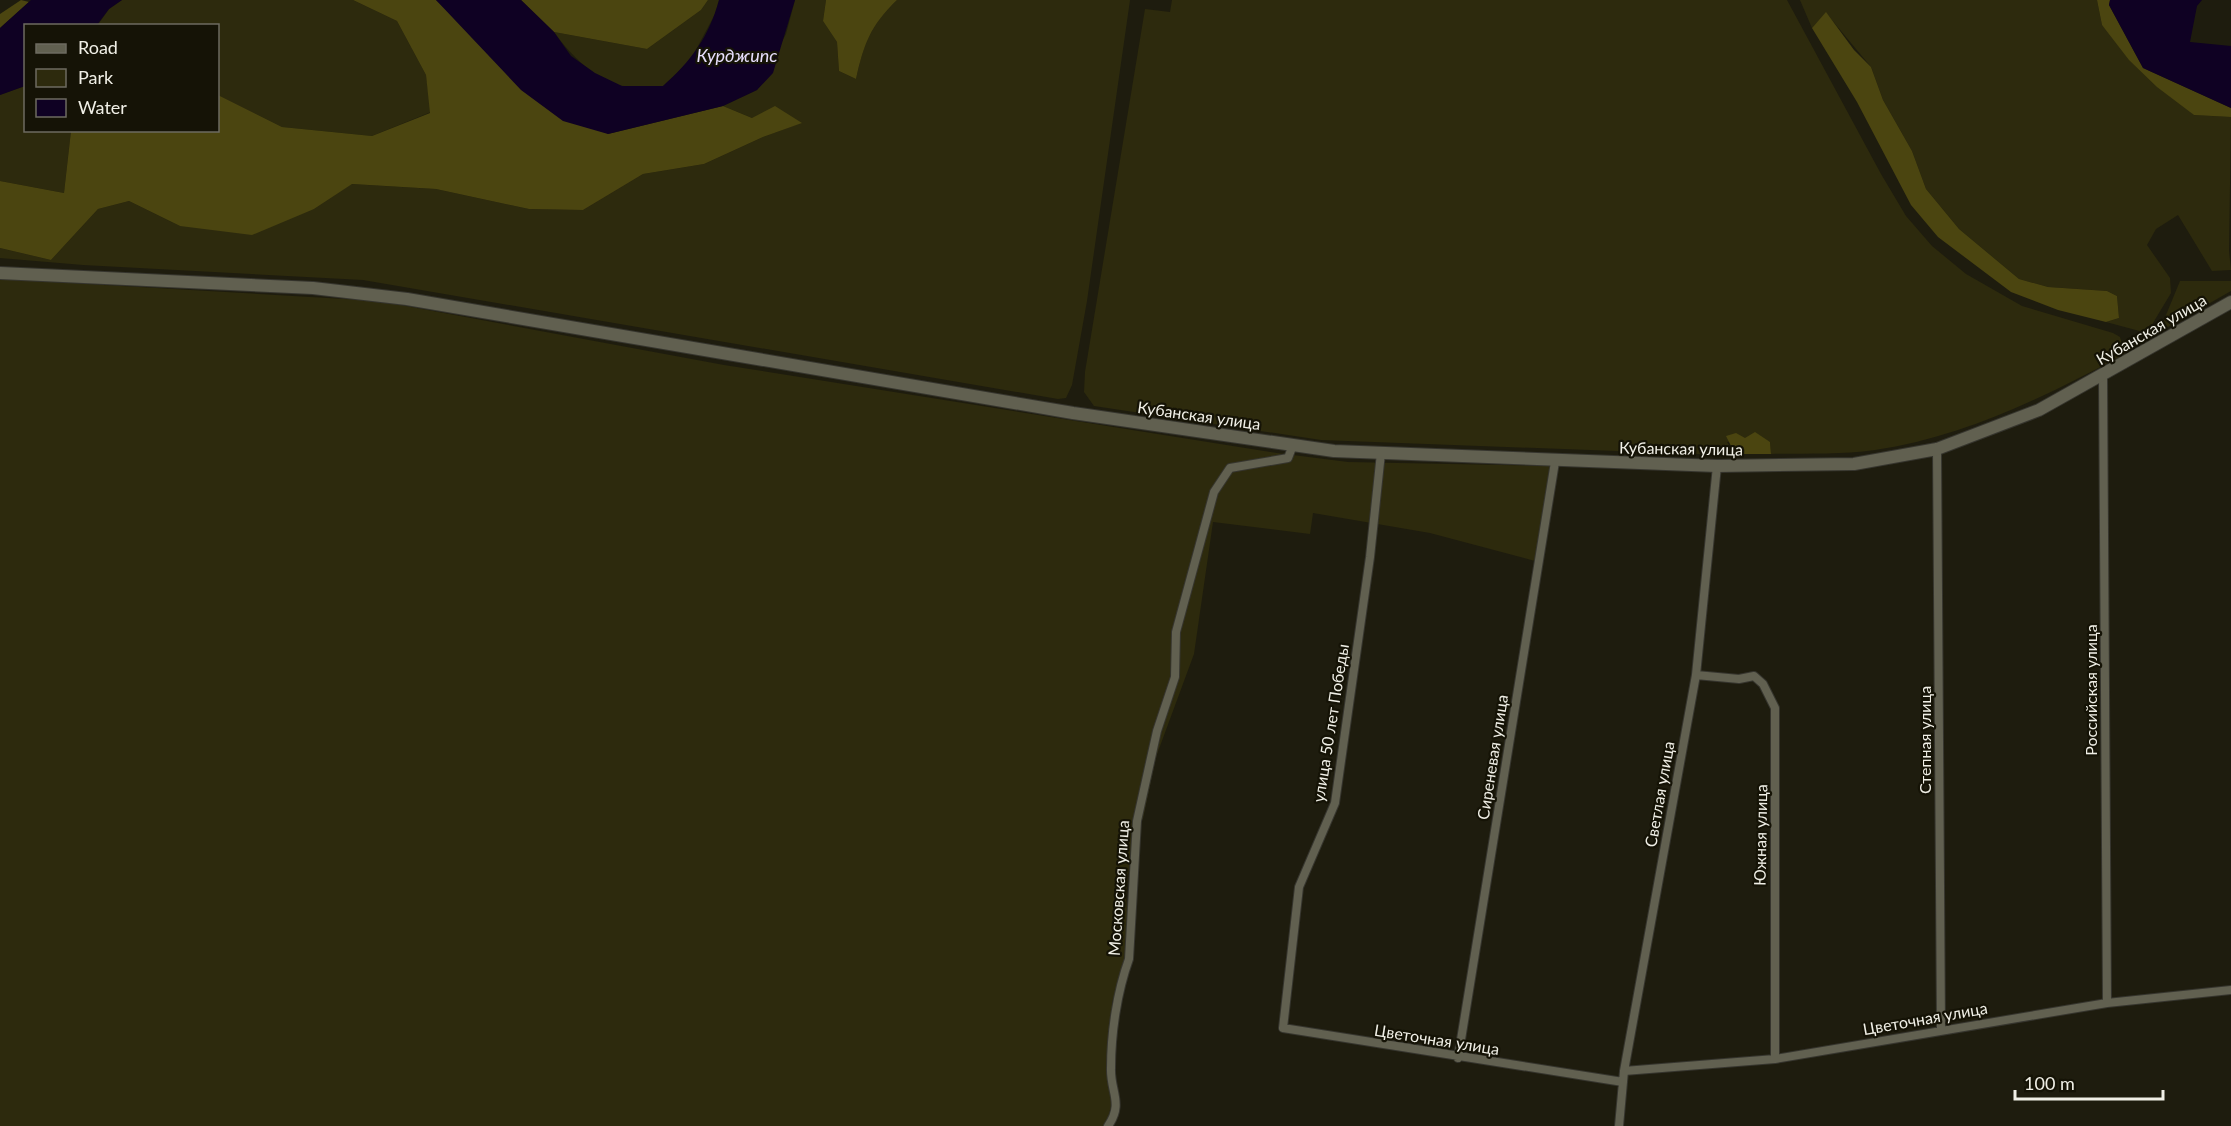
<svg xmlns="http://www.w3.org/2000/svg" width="2231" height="1126" viewBox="0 0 2231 1126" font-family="Lato,sans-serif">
  <rect width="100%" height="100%" fill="#1e1c0e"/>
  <path fill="#2d2a0d" d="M122 0H353L397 21 426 75 431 112 372 136 282 127 218 95V26H97L109 9Z
    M708 0H719L715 14 690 61 663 86C650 86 637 88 624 86 597 83 569 53 554 32L647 49 701 10Z
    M795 0H826L823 21 837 42 839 71 856 79C864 43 870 26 897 0H1130L1087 301 1072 385 1066 398 1058 399 363 280 83 265 0 258V248L51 260 98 209 129 201 180 226 314 209 351 184 436 189 529 209 583 210 643 174 704 164 763 137 801 123 752 118 723 106 757 90 786 34Z
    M1172 0H1787L1881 174 1906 216 1932 246 1966 274 2022 306 2113 333 2120 337 2125 354C2046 396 1965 437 1875 450 1841 455 1805 453 1771 454L1770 442 1745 438 1727 442 1735 454H1696L1321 440 1094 406 1084 392 1085 372 1145 9 1170 12Z
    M1800 0H2097L2102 25 2194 115 2231 117 2229 251 2231 270 2212 271 2178 215 2156 229 2147 245 2170 278 2171 293 2147 333 2106 322 2119 318 2117 296 2107 291 2048 287 2019 279 1959 229 1926 189 1912 151 1883 100 1871 67 1826 13 1812 28Z
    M25 86 26 130 71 131 64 193 0 181V95Z
    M0 279 379 301 724 365 1277 453 1348 462 1551 466 1535 561 1430 533 1313 513 1310 534 1213 522 1194 654 1156 757 1143 819 1134 821 1126 895 1128 920 1126 962 1112 1002 1113 1098 1106 1126H0Z
    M2180 281H2231V291L2159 332Z"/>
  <path fill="#4b4510" d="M21 0 29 2 0 28V14Z
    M353 0H436L454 17 608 134 723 106 752 118 775 106 802 123 763 137 704 164 643 174 583 210 529 209 436 189 352 184 314 209 252 235 180 226 129 201 98 209 51 260 0 248V181L64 193 71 131 218 130V95L282 127 372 136 430 113 426 75 397 21Z
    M521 0H708L701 10 647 49 554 32Z
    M826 0H897C870 26 864 44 856 79L839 71 837 42 823 21Z
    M2097 0H2110L2109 5 2143 68 2231 108V117L2194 115 2157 87 2129 60 2102 25Z
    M1826 12 1854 50 1871 67 1883 100 1912 151 1926 189 1959 229 2019 279 2048 287 2107 291 2117 296 2119 318 2106 322 2058 310 2011 292 1938 237 1911 205 1857 102 1812 28Z
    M1755 432 1770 442 1771 454H1735L1726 436 1736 433 1745 438Z"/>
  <path fill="#0f0123" d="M31 0H122L109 9 97 25 26 26 25 86 0 95V28Z
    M436 0H521L554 32 571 56 595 73 622 86H663C691 61 709 37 719 0H795L773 73 757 90 723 106 608 134 563 121 521 90Z
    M2110 0H2202L2197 6 2190 42 2231 46V108L2143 68 2109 5Z"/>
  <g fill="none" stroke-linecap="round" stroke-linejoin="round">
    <g stroke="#36352e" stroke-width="10">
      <path id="minor" d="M2103 376 2107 1003
        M1937 449 1941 1030
        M1381 453 1370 557 1335 803 1299 887 1283 1028 1623 1082
        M1696 675 1739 679 1754 676 1763 684 1775 708V1059
        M1458 1058 1555 462
        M1624 1071 1775 1059 2107 1003 2231 990
        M1108 1126C1124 1103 1110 1092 1111 1068 1111 1033 1117 992 1129 959L1137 821 1157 731 1175 677 1176 632 1214 492 1230 468 1288 458 1293 445
        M1619 1126 1624 1071 1696 675 1717 466"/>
    </g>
    <g stroke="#36352e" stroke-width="14">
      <path id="secondary" d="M0 273 313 288 407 299 1073 413 1334 451 1717 466 1854 464 1937 449 2039 410 2231 302"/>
    </g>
    <use href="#minor" stroke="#616050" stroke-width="8"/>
    <use href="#secondary" stroke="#616050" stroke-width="12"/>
  </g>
  <g text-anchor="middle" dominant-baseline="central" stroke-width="4.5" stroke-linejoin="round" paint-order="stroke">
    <g font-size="16" fill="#f0efe6" stroke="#151306">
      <text transform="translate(2151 329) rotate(-30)">Кубанская улица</text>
      <text transform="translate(1199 415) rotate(8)">Кубанская улица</text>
      <text transform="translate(1681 448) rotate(1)">Кубанская улица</text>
      <text transform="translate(2090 690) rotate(-90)">Российская улица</text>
      <text transform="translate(1330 723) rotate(-81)">улица 50 лет Победы</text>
      <text transform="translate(1924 740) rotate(-90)">Степная улица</text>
      <text transform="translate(1492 757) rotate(-81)">Сиреневая улица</text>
      <text transform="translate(1659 794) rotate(-80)">Светлая улица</text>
      <text transform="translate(1760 835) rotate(-89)">Южная улица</text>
      <text transform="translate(1118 888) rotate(-86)">Московская улица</text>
      <text transform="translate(1925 1018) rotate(-10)">Цветочная улица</text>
      <text transform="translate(1437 1039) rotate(9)">Цветочная улица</text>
    </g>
    <g font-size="18" font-style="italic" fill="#e7defc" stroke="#151306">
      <text x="737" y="55">Курджипс</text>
    </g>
  </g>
  <rect x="24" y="24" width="195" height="108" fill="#151306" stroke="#6d6b60" stroke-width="1.5"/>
  <rect x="36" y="44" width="30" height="9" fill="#616050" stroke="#6d6b60" stroke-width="1.5"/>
  <text x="78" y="54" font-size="18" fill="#f0efe6">Road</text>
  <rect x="36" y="69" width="30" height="18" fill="#2d2a0d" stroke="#6d6b60" stroke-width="1.5"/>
  <text x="78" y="84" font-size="18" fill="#f0efe6">Park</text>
  <rect x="36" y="99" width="30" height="18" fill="#0f0123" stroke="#6d6b60" stroke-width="1.5"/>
  <text x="78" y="114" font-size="18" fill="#f0efe6">Water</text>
  <path d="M2015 1090v9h148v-9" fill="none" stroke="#f0efe6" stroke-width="3"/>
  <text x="2024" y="1090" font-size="18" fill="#f0efe6" stroke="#151306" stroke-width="4.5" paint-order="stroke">100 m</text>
</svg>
